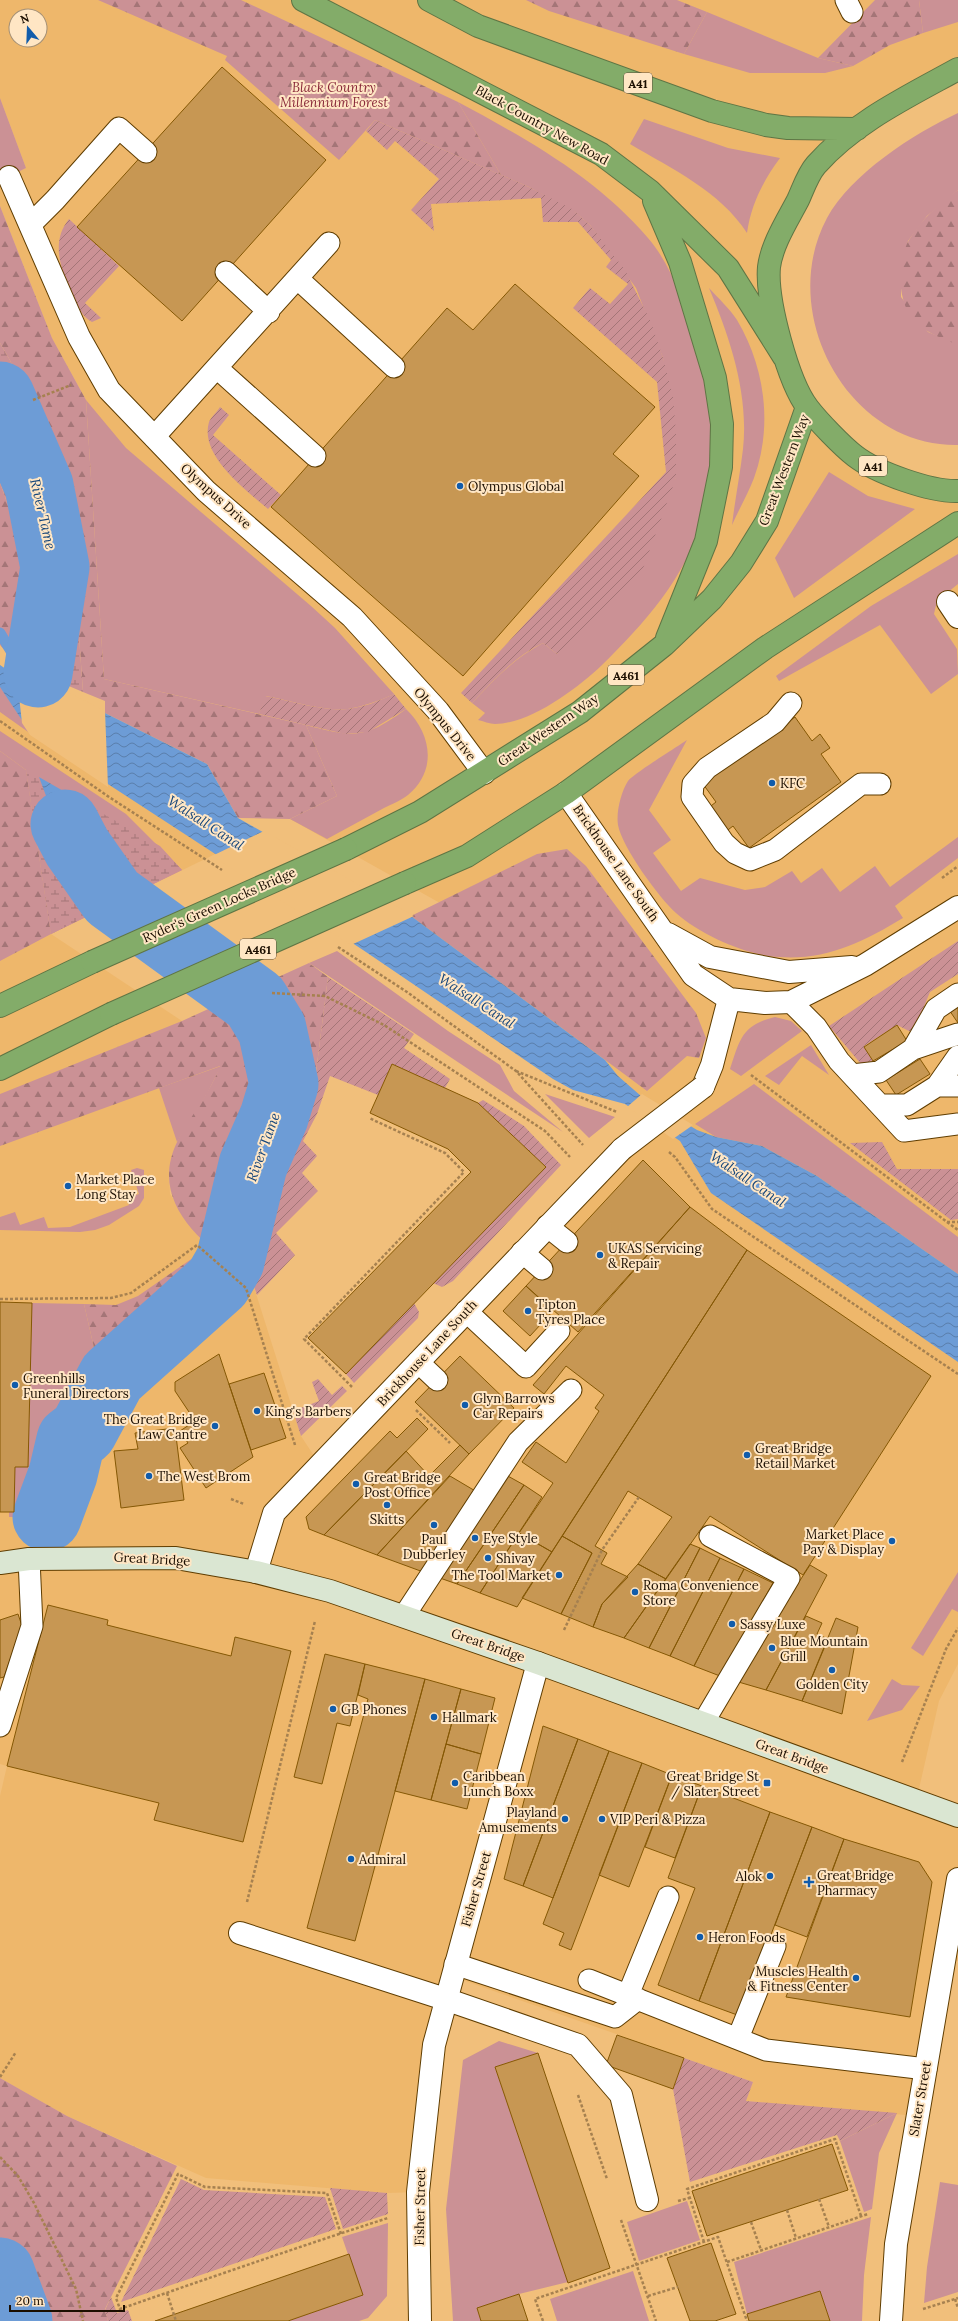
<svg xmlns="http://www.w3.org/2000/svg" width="958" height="2321" viewBox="0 0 958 2321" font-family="Lora,serif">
  <defs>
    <pattern id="forest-firs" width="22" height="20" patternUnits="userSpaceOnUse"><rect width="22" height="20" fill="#cb9195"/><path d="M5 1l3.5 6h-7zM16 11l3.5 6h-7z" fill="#a47577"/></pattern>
    <pattern id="wetland-marsh" width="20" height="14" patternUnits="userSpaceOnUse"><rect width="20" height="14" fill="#cb9195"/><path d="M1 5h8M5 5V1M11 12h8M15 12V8" fill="none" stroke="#a47577"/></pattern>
    <pattern id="garden-furrows" width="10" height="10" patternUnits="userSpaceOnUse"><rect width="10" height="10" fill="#cb9195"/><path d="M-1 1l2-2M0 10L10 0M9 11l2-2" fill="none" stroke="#a47577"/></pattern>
    <pattern id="water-waves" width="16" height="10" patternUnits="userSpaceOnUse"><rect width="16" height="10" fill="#6d9cd6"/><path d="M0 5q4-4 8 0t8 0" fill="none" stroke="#597eab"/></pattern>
  </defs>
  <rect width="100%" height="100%" fill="#f1bf7b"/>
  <path fill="#eeb76b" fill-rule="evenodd" d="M0 0H958V69L815 165 769 267 784 357 855 457 958 491V1664L939 1701 916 1802 958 1816V1961L945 1959 917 2116 746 2101 753 2082 451 1976 418 2192 387 2193 206 2178 67 2116 0 2078V1796L7 1766 0 1764V675L238 843 51 934 182 1021 221 1066 171 1159 169 1175 170 1194 200 1239 253 1284 301 1436 320 1465 660 1120 411 916 440 903 290 819 337 796 306 725 104 679 86 400 52 338 0 206V181L26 168 0 98ZM16 16H40V40H16Z"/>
  <path fill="#cb9195" d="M919 0H958V22L923 33Z
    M707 12 818 58 853 66 825 73H750L684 54Z
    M0 98 26 168 0 181Z
    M458 102C527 139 597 178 648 238 672 266 684 304 695 338 706 375 716 413 715 451 714 462 711 474 708 485 706 496 705 508 702 519 687 576 643 625 602 665 578 688 530 724 495 724 490 724 483 721 478 720L485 713 472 703C494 680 514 658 543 643L557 654 676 478 663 358 636 288 590 225 575 212 529 187 501 175Z
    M958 113V190L927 216 908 241 901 271V297L928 332 958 344V445C848 447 776 313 827 218 851 174 913 134 958 113Z
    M644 119 728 148 780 158C763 181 751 205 747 233 720 191 672 169 630 144Z
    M709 288C718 298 730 309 737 320 765 367 773 426 754 478 748 494 739 509 732 525 735 500 740 474 743 449 749 394 730 338 709 288Z
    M86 400 126 448 311 606 335 628 394 694C379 701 364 706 348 709 327 712 287 700 266 696L259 714 104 679Z
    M829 472 868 496 915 509 794 598 775 558Z
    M958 554V584L937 601 934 614 957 649 958 674 931 694 880 625 779 681 776 676 871 606Z
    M0 687H1L31 734 0 712Z
    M406 709C431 733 438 770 408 795 402 800 392 804 384 808 365 818 346 829 327 839L290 819 337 796 306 725C354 738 365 739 406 709Z
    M0 731 126 814 182 870 51 934 26 770 0 751Z
    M687 740 649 810 671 840 653 853 681 891 700 878 745 890 765 887 792 871 801 883 822 868 840 892 875 866 890 887 958 837V858L895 906 903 918C860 944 821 963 769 956 740 952 698 933 676 913 659 898 622 847 618 825 616 812 621 792 628 781 633 774 677 747 687 740Z
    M337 951 448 1031 500 1065 514 1091 563 1132 309 963Z
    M775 1017 791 1021 802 1031 741 1076 730 1069C740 1039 742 1025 775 1017Z
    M811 1045 829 1075 802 1056 779 1085 765 1076Z
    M221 1066 208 1092 177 1142 159 1088Z
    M754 1084 958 1237V1274L817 1176 762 1146 716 1137 695 1124Z
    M545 1094 615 1117 589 1138Z
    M137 1168 144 1170V1198L139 1206 109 1225 95 1230 80 1232 0 1230V1217L15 1212 20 1225 44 1217 48 1228 70 1227 129 1205 127 1198 139 1194 131 1170Z
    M32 1303 84 1304 94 1348 112 1377 83 1431 71 1440 63 1474 47 1517H9V1512H14L15 1467H28Z
    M958 1572V1612L952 1609 923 1656 911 1648Z
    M892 1679 902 1685 920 1686 902 1710 867 1721Z
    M499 2041 538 2053 495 2067 568 2282 519 2294 477 2308 481 2321H453L446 2209 463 2060Z
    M897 2113 879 2153 872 2209 864 2212 840 2141Z
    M940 2182 958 2185V2292L924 2303 927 2267Z
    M687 2201 700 2240 639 2261 627 2222Z
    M871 2217 864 2275 862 2321H830L820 2291 747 2314 734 2262Z
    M388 2223 387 2296 368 2318 359 2321H288L362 2295 342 2237Z
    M633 2271 649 2321H557L550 2299Z"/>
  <path fill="url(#forest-firs)" d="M98 0H241L458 102 501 175 375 120 339 160 225 60 227 56Z
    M526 0H677L707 12 684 54 549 11Z
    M875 0H919L923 33 890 45 853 66 818 58Z
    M958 190V344H956C941 338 923 332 912 318 897 299 897 261 909 240 921 220 939 203 958 190Z
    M0 206 52 338 86 400 104 679 306 725 337 796 290 819 238 818 207 764 105 713V701L83 692 72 538 53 442 33 400 0 343Z
    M0 483 13 519 32 586 28 669 16 663 0 645Z
    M0 751 26 770 51 934 0 961Z
    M567 849 586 866 696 1013 706 1038 699 1058 687 1056 647 1091 411 916 537 854Z
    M309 963 328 977 311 1112 284 1156 253 1284C210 1247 145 1206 178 1140 191 1115 210 1093 220 1066L0 1146V1094L182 1021Z
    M197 1255 238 1292 241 1300 205 1311 141 1372 74 1509V1516L47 1517 63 1474 71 1440 83 1431 112 1377 94 1348 84 1304 116 1305 138 1296Z
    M0 2078 67 2116 177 2166 105 2309 108 2321H0Z"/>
  <path fill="url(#wetland-marsh)" d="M0 343 33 400 53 442 72 538 83 692 28 669 32 586 13 519 0 483Z
    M26 770 160 846 182 870 51 934Z"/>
  <path fill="url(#garden-furrows)" d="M375 120 529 187 572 209 590 225 625 270 651 322 663 358 673 396 676 433V478L641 574 557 654 543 643C514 657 494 680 472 703L461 693 666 472 657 382 573 308 590 288 610 304 628 284 606 267 611 260 578 222H543L541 198 431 204 434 231 411 210 439 179 395 141 387 150 366 131Z
    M69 219 119 266 85 303 101 318 92 322C81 316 78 306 73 295 61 271 50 242 69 219Z
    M220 407 229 415 213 435 281 495 268 509C246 490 199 456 209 422 211 417 217 412 220 407Z
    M394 694 406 709 368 732 345 734 259 714 265 696C287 700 326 712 348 709 364 707 379 701 394 694Z
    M958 941V974L930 992 913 1033 897 1025 864 1046 873 1061 861 1064 829 1026Z
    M328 977 414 1034 404 1048 450 1079 445 1088 392 1064 378 1095 330 1076 317 1114 303 1141 317 1156 302 1173 318 1191 276 1233 295 1255 257 1295 253 1284 284 1156 311 1112Z
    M483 1100 524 1126 561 1165 453 1281 442 1287 433 1283 546 1167 478 1103Z
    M882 1142 897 1169H958V1219L951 1220 850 1143Z
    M414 1303 419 1312 418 1318 354 1383 346 1374Z
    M318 1379 332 1395 342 1386 347 1391 301 1436 293 1411 319 1401 312 1382Z
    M684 2058 753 2082 746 2101 897 2113 840 2141 837 2135 690 2182 673 2089Z
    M181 2179 204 2190 325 2197 336 2229 121 2302Z
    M330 2188 387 2193 388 2214 343 2229Z
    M111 2297 117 2313 128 2310 132 2321H108L105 2310Z"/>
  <path fill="url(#water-waves)" d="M0 665 9 671 23 672 207 764 238 818 411 916 605 1060 618 1076 641 1096 697 1130 716 1137 762 1146 817 1176 958 1274V1362L711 1193 680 1141 625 1104 573 1090 553 1079 363 950 31 734 0 687Z
    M39 777 86 804 85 846 126 897 113 904 70 851 55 820Z"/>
  <path fill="#f1bf7b" d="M16 669 24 670 105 711 108 787 30 735 22 723Z
    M264 831 412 915 414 916 351 945 212 856Z
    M642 1094 693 1125 673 1139 627 1107Z"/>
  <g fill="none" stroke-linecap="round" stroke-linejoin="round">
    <path stroke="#6d9cd6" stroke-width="11" d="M0 633 14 656V671"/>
    <path stroke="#6d9cd6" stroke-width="69" d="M0 396 39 486 55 567 38 673
      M47 1517 63 1474 71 1440 83 1431 112 1377 218 1282 230 1261 253 1165 274 1117 284 1084 272 1029 255 1001 112 897 77 847 65 824
      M0 2272 18 2321"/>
  </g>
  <path fill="#c79753" stroke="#855805" d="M222 67 326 160 182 321 77 227Z
    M515 284 655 407 613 454 639 476 463 676 271 507 447 308 473 330Z
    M795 717 812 741 820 734 830 748 821 754 841 782 749 848 733 826 724 833 707 809 716 802 703 784Z
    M958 987V1023L941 998Z
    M897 1025 907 1041 873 1061 864 1047Z
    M920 1059 930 1074 896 1095 886 1080Z
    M392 1064 478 1103 546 1167 346 1374 308 1338 471 1172 448 1149 370 1113Z
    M643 1160 690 1207 578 1332 526 1286Z
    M690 1207 747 1250 552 1552 519 1533 553 1483 522 1462 536 1442 566 1463 599 1411 595 1408 604 1395 566 1366 544 1394 533 1385Z
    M747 1250 931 1376 803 1575 710 1516 666 1579 638 1564 672 1517 628 1491 595 1546 607 1553 601 1564 628 1577 602 1604 593 1627 561 1614 592 1553 562 1536Z
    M526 1286 553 1311 530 1336 503 1311Z
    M0 1302 32 1303 28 1467H15L14 1512H0Z
    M219 1354 253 1457 206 1488 180 1448 188 1443 180 1431 195 1421 175 1391V1382Z
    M460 1356 514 1408 469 1454 415 1402Z
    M264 1373 286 1438 251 1450 229 1384Z
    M417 1418 428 1429 324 1535 309 1529 306 1517 390 1431 397 1438Z
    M175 1428 184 1500 121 1508 114 1451 138 1449 135 1433Z
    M460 1445 469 1454 377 1555 324 1535 406 1451 429 1476Z
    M506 1475 524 1485 457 1584 437 1577Z
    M450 1476 477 1492 426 1573 377 1555Z
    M524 1485 542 1497 480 1593 457 1584Z
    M519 1533 552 1552 517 1607 480 1593Z
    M562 1536 592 1553 561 1614 522 1598Z
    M690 1544 700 1548 649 1648 624 1638Z
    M700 1548 720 1558 670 1656 649 1648Z
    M720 1558 744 1569 694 1666 670 1656Z
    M638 1564 666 1579 624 1638 593 1627 602 1604Z
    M810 1565 827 1575 766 1690 735 1681Z
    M744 1569 773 1583 720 1676 694 1666Z
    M48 1605 108 1620 107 1625 231 1656 235 1637 291 1651 243 1842 154 1820 159 1803 7 1766Z
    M18 1614 22 1626 4 1677 0 1678V1620Z
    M806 1616 822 1623 817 1634 828 1639 802 1701 766 1690Z
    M836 1618 858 1627 842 1714 802 1701Z
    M325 1654 365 1664 350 1726 337 1723 322 1784 294 1777Z
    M365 1664 425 1679 355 1941 307 1928 368 1699 358 1695Z
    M425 1679 461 1689 431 1800 395 1791Z
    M461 1689 495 1698 481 1754 446 1744Z
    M543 1726 578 1739 523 1886 504 1879Z
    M578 1739 609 1751 553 1898 523 1886Z
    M446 1744 481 1754 467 1809 431 1800Z
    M609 1751 642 1763 571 1950 559 1945 564 1933 543 1924Z
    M642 1763 672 1775 629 1887 599 1875Z
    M672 1775 702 1786 675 1858 645 1847Z
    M702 1786 770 1812 699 2001 658 1985 695 1888 668 1878Z
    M770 1812 812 1827 740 2016 699 2001Z
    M812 1827 844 1839 807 1937 775 1925Z
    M844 1839 919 1862 932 1882 910 2017 786 1997Z
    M617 2035 684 2058 673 2089 606 2065Z
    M538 2053 610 2268 568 2283 495 2067Z
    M832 2144 848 2190 707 2236 692 2191Z
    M711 2243 736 2314 715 2321H690L667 2258Z
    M349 2254 363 2295 288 2321H155Z
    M820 2291 830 2321H749L747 2314Z
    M519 2294 528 2321H481L477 2308Z"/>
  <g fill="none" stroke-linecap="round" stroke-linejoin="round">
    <g stroke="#5f3d00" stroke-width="23">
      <path id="lane" d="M846 0 852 12
        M30 225 55 200 119 128 146 152
        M226 272 269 312
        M298 279 394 367
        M217 368 315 456
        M154 437 329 243
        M791 703 775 722 707 768 693 784 692 797 724 843 735 853 750 860 775 850 861 784H880
        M791 1002 816 1027 839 1061 904 1131 958 1124
        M913 1049 958 1034
        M852 1075 879 1072 913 1049 936 1009 958 994
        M937 1086 958 1056
        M880 1105H907L937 1086H958
        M547 1226 567 1242
        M522 1252 542 1269
        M466 1311 526 1367 559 1331
        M418 1362 437 1380
        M404 1616 518 1442 571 1390
        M703 1723 789 1578 710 1536
        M0 1726 32 1626 29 1559
        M455 1964 615 2017 638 1999
        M589 1980 766 2050 926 2069
        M628 1995 668 1897
        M738 2038 775 1946"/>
    </g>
    <g stroke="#5f3d00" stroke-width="24">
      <path id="street" d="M9 177 79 337 109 390 206 491 352 617 438 711 484 773
        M948 602 958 617
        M566 793 693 975 729 999 765 1003 791 1002 865 965 958 907
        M668 934 710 957 789 972 852 967
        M703 1087 712 1065 729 999
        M256 1572 274 1513 622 1149
        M240 1933 445 1999 578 2045 621 2095 647 2200
        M420 2321 418 2192 434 2045 538 1663
        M891 2321 896 2244 958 1879"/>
    </g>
    <g stroke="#5f3d00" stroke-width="24">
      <path id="secondary" d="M0 1563 29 1559 176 1558 256 1572 330 1591 538 1663 958 1816"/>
    </g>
    <g stroke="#5f7544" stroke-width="24">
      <path id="highway" d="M303 0 601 154 650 191 728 268 784 357
        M429 0 478 26 712 111 766 125 788 128 857 129
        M958 69C909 96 854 122 816 165 808 174 803 189 798 200 787 221 772 244 769 267 766 300 788 382 808 408 818 421 842 446 855 456 877 473 931 492 958 491
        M654 201 680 262 715 378 722 424 721 467 706 541 667 638
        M346 849 420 812 580 712 664 645 712 599 741 563 767 521 807 407
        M405 883 467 856 566 793 765 648 958 523
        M0 1006 92 962
        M0 1069 111 1014"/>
    </g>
    <path stroke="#a68150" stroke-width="2.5" stroke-dasharray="3 2" stroke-linecap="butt" d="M33 400 71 385
      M0 721 109 797 222 870
      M942 878 958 866
      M338 947 407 992 516 1071 583 1145
      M272 993 325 996 384 1025 545 1131 570 1157
      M516 1071 617 1112
      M751 1075 947 1222H958
      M669 1152 675 1157 712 1209 958 1374
      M947 1222 958 1230
      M0 1299 111 1298 131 1293 197 1245 246 1288 295 1445
      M352 1387 304 1339 464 1172 445 1153 369 1118
      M416 1410 450 1443
      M231 1499 244 1504
      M564 1630 602 1550 639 1497
      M902 1762 946 1649 958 1628
      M247 1902 315 1621
      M0 2077 16 2052
      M578 2095 607 2179
      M0 2157 18 2176 34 2203 76 2289 83 2321
      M819 2199 829 2227
      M678 2201 689 2198
      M787 2210 796 2238
      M621 2220 656 2321
      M751 2222 761 2250
      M341 2234 327 2193 205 2187 178 2174 116 2298 120 2309C209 2278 298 2247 388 2218
      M704 2242 687 2189 835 2139 861 2216
      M727 2262 868 2214
      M167 2293 176 2321
      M648 2296 678 2287
      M955 2299 958 2308
      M923 2309 958 2298
      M543 2321 535 2299 718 2237 747 2321"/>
    <use href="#lane" stroke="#fff" stroke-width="21"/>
    <use href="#street" stroke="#fff" stroke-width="22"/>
    <use href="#secondary" stroke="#dae6d2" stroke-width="22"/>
    <use href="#highway" stroke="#83ac69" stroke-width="22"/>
    <g stroke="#5f3d00" stroke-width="24" stroke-linecap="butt">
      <path id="street-bridge" d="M622 1149 703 1087"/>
    </g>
    <g stroke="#5f7544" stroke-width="24" stroke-linecap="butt">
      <path id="highway-bridge" d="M92 962 346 849
        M111 1014 405 883"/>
    </g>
    <use href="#street-bridge" stroke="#fff" stroke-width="22"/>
    <use href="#highway-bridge" stroke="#83ac69" stroke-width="22"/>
  </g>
  <g fill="#115cab" stroke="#ffe6c4" stroke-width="1.5">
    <circle cx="460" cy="486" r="4"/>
    <circle cx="772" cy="783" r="4"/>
    <circle cx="68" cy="1186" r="4"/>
    <circle cx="600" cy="1255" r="4"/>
    <circle cx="528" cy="1311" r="4"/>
    <circle cx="15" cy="1385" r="4"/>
    <circle cx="465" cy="1405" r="4"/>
    <circle cx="257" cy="1411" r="4"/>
    <circle cx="215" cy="1426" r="4"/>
    <circle cx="747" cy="1455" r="4"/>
    <circle cx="149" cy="1476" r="4"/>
    <circle cx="356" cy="1484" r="4"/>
    <circle cx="387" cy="1505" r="4"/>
    <circle cx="434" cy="1525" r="4"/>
    <circle cx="475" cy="1538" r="4"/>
    <circle cx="892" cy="1541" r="4"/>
    <circle cx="488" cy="1558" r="4"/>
    <circle cx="559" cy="1575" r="4"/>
    <circle cx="635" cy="1592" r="4"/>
    <circle cx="732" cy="1624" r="4"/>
    <circle cx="772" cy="1648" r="4"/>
    <circle cx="832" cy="1670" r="4"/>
    <circle cx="333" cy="1709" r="4"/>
    <circle cx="434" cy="1717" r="4"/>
    <circle cx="455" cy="1783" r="4"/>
    <rect x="763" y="1779" width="8" height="8" rx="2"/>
    <circle cx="565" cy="1819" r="4"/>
    <circle cx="602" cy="1819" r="4"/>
    <circle cx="351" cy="1859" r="4"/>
    <circle cx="770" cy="1876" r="4"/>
    <path d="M807 1876h4v4h4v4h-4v4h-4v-4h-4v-4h4z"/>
    <circle cx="700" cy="1937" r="4"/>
    <circle cx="856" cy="1978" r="4"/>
  </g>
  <g text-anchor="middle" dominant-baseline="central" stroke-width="4" stroke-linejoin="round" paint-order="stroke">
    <g fill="#ffe6c4" stroke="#5f4f3b" stroke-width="1">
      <rect x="624" y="73" width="28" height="20" rx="3"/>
      <rect x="859" y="456" width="28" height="20" rx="3"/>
      <rect x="608" y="665" width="36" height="20" rx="3"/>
      <rect x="240" y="939" width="36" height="20" rx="3"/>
    </g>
    <g font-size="12" font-weight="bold" fill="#1b0e00">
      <text x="638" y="83">A41</text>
      <text x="873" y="466">A41</text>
      <text x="626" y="675">A461</text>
      <text x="258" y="949">A461</text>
    </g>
    <g font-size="13" font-style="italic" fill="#892839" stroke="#ffe6c4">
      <text x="334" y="87">Black Country<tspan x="334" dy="15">Millennium Forest</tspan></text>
    </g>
    <g font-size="13" fill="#1b0e00" stroke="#ffe6c4">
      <text transform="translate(542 125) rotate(29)">Black Country New Road</text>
      <text transform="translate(784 470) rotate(-69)">Great Western Way</text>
      <text transform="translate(216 496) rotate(42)">Olympus Drive</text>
      <text transform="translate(445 724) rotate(51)">Olympus Drive</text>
      <text transform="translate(548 730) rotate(-34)">Great Western Way</text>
      <text transform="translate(616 863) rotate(55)">Brickhouse Lane South</text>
      <text transform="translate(219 905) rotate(-24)">Ryder's Green Locks Bridge</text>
      <text transform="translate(427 1353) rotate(-47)">Brickhouse Lane South</text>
      <text transform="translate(152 1559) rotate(3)">Great Bridge</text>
      <text transform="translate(488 1645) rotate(19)">Great Bridge</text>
      <text transform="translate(792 1756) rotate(20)">Great Bridge</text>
      <text transform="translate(476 1889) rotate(-74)">Fisher Street</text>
      <text transform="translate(920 2099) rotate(-80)">Slater Street</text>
      <text transform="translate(420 2207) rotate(-89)">Fisher Street</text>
    </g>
    <g font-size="13" fill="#1b0e00" stroke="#ffe6c4" text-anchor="start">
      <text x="468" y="486">Olympus Global</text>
      <text x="780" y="783">KFC</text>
      <text x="76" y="1179">Market Place<tspan x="76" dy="15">Long Stay</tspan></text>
      <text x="608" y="1248">UKAS Servicing<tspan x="608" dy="15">&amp; Repair</tspan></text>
      <text x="536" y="1304">Tipton<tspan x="536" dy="15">Tyres Place</tspan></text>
      <text x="23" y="1378">Greenhills<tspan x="23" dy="15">Funeral Directors</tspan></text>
      <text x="473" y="1398">Glyn Barrows<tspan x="473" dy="15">Car Repairs</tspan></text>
      <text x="265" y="1411">King's Barbers</text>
      <text x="207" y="1419" text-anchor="end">The Great Bridge<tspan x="207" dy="15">Law Cantre</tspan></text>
      <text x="755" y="1448">Great Bridge<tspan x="755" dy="15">Retail Market</tspan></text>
      <text x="157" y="1476">The West Brom</text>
      <text x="364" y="1477">Great Bridge<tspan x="364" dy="15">Post Office</tspan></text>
      <text x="387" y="1519" text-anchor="middle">Skitts</text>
      <text x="884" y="1534" text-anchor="end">Market Place<tspan x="884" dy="15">Pay &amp; Display</tspan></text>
      <text x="483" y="1538">Eye Style</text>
      <text x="434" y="1539" text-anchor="middle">Paul<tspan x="434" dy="15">Dubberley</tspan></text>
      <text x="496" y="1558">Shivay</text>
      <text x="551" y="1575" text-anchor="end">The Tool Market</text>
      <text x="643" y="1585">Roma Convenience<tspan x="643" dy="15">Store</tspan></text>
      <text x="740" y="1624">Sassy Luxe</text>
      <text x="780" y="1641">Blue Mountain<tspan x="780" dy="15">Grill</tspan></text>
      <text x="832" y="1684" text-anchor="middle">Golden City</text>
      <text x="341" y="1709">GB Phones</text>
      <text x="442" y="1717">Hallmark</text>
      <text x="463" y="1776">Caribbean<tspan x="463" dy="15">Lunch Boxx</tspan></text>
      <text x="759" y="1776" text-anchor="end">Great Bridge St<tspan x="759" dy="15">/ Slater Street</tspan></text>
      <text x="557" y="1812" text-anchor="end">Playland<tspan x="557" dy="15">Amusements</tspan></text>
      <text x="610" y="1819">VIP Peri &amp; Pizza</text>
      <text x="359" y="1859">Admiral</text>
      <text x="817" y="1875">Great Bridge<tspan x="817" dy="15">Pharmacy</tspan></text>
      <text x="762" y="1876" text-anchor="end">Alok</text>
      <text x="708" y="1937">Heron Foods</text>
      <text x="848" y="1971" text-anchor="end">Muscles Health<tspan x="848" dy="15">&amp; Fitness Center</tspan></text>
    </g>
    <g font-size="14" font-style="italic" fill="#15457a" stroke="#ffe6c4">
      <text transform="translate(43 514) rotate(77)">River Tame</text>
      <text transform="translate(206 823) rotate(33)">Walsall Canal</text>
      <text transform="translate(477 1001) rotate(33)">Walsall Canal</text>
      <text transform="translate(263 1147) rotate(-70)">River Tame</text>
      <text transform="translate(748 1179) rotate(34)">Walsall Canal</text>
    </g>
  </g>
  <g transform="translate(28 28) rotate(341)"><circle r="19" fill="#ffe6c4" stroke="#a49076"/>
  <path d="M0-3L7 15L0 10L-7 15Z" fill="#115cab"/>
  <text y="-6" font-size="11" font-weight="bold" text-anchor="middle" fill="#1b0e00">N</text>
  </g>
  <path d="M10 2305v6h114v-6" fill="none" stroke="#1b0e00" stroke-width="2"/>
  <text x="16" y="2305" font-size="12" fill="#1b0e00" stroke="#ffe6c4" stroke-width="3" paint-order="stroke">20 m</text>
</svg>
